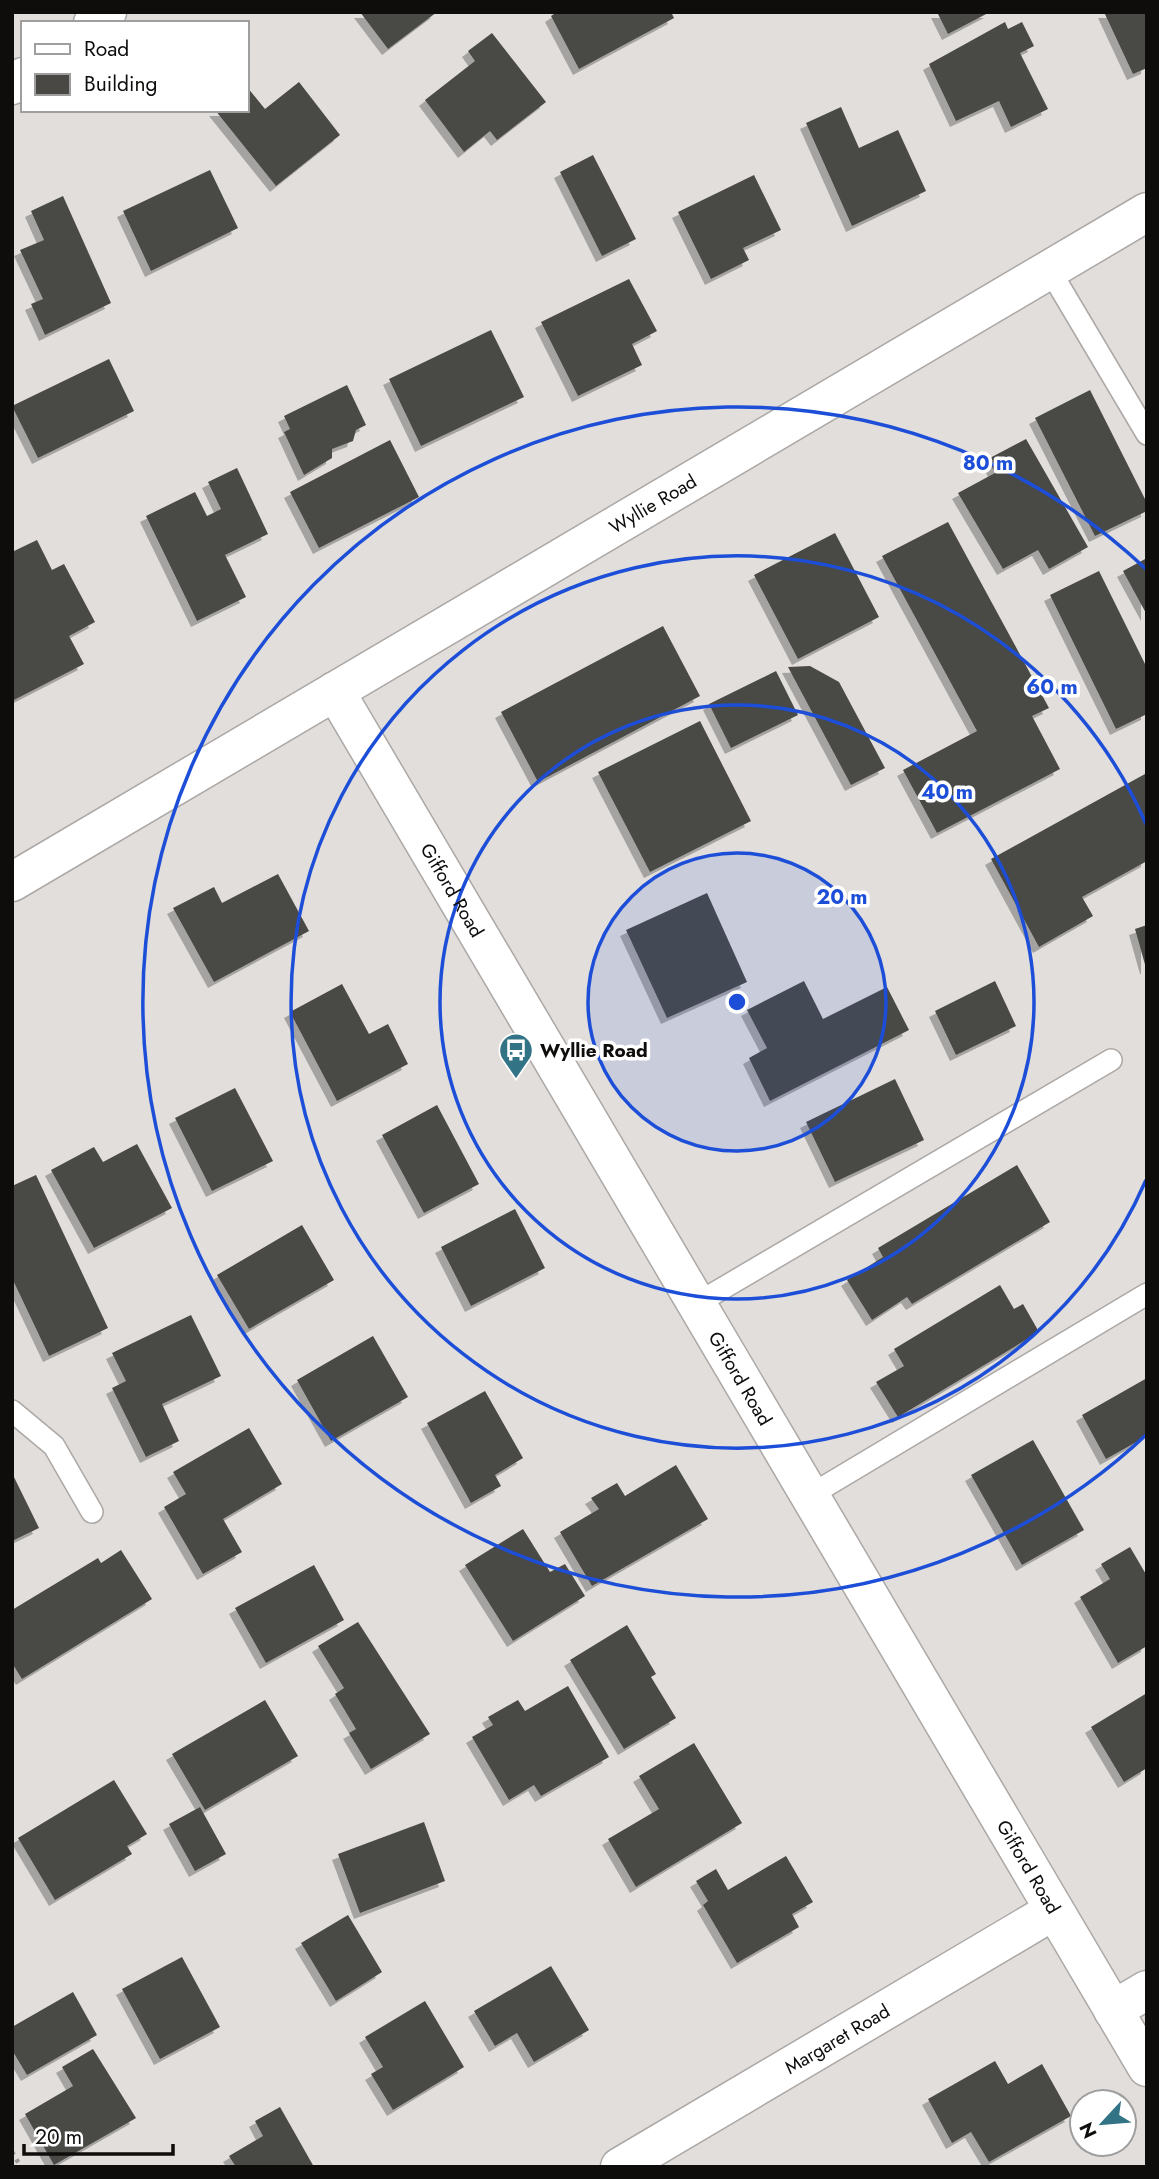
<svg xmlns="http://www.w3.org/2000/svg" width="1159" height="2179" viewBox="0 0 1159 2179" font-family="Jost,sans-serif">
  <defs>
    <filter id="shadow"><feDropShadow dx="-6" dy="6" stdDeviation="0" flood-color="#0004"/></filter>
  </defs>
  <rect width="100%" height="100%" fill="#e1dedb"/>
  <path fill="#4a4845" filter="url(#shadow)" d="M360 12H437L388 49Z
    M557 12H671L674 18 579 69 551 16Z
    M937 12H990L948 34Z
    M1104 12H1147V68L1133 74Z
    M1005 22 1008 29 1022 22 1034 46 1020 53 1048 109 1011 127 999 101 956 121 929 64Z
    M492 33 546 102 497 140 490 131 464 152 425 100 475 61 468 51Z
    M299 82 340 135 276 186 215 110H247V87L265 109Z
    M841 107 859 148 898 130 926 191 852 226 806 123Z
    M593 155 636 239 602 256 560 172Z
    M210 170 238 228 151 271 123 211Z
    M754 175 781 230 743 248 749 260 711 279 678 212Z
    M63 196 111 303 45 335 31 304 43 299 20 250 44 240 31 211Z
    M629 279 657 331 632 344 642 365 578 396 541 322Z
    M491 330 524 397 421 446 389 379Z
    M109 359 134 411 38 458 12 406Z
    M347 385 366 425 356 430 353 441 332 449V458L304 475 284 432 290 429 284 416Z
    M1090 390 1147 503V511L1095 536 1035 418Z
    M1026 439 1088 547 1049 569 1038 550 1003 569 958 493 995 473 988 459Z
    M390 440 419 497 319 548 290 492Z
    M237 468 268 534 225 555 246 597 197 621 146 516 195 492 207 516 221 509 208 482Z
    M948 522 1049 708 1032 716 1060 769 937 833 903 770 977 731 882 556Z
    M835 533 879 617 798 659 754 575Z
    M37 540 52 570 64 564 95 622 69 636 84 664 12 701V552Z
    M1147 558V615L1123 571Z
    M1099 571 1147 668V714L1116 729 1050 595Z
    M663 626 700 696 538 782 501 712Z
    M810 666 839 682 885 768 851 785 788 667Z
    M776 671 798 715 731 748 709 704Z
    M700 721 751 821 650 872 598 772Z
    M1145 774 1147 861 1082 897 1093 916 1039 947 991 859Z
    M278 874 309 931 214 982 173 908 214 887 222 903Z
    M707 893 747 982 667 1018 626 930Z
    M1147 925V968H1146L1135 929Z
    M804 981 823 1019 887 987 909 1030 770 1101 749 1058 767 1048 747 1010Z
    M995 981 1016 1026 956 1055 935 1011Z
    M342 984 369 1034 388 1024 408 1064 337 1101 290 1012Z
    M895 1079 924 1140 835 1182 806 1122Z
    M235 1088 273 1161 212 1191 175 1118Z
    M437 1105 479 1184 424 1213 382 1135Z
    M137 1144 172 1208 94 1248 51 1170 94 1147 103 1162Z
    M1017 1165 1050 1222 912 1304 907 1297 872 1320 847 1280 883 1257 878 1248Z
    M36 1175 108 1328 49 1356 12 1278V1186Z
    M515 1209 545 1268 471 1306 441 1247Z
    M302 1225 334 1280 249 1329 217 1275Z
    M1000 1285 1014 1309 1023 1304 1039 1332 898 1417 876 1382 904 1366 894 1349Z
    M191 1315 221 1376 162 1404 179 1441 146 1457 112 1388 126 1381 112 1353Z
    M373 1336 408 1397 331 1441 297 1380Z
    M1147 1378V1436L1106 1459 1082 1415Z
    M485 1391 523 1458 495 1475 501 1486 471 1503 427 1423Z
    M249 1428 282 1484 223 1519 242 1552 203 1574 164 1507 186 1494 173 1472Z
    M1033 1440 1084 1530 1022 1565 971 1475Z
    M676 1465 708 1519 592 1586 560 1532 599 1509 591 1498 617 1483 625 1496Z
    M12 1473 39 1528 12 1541Z
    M523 1529 550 1572 565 1564 585 1596 513 1641 465 1565Z
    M1130 1547 1147 1576V1646L1118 1663 1080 1597 1110 1579 1101 1564Z
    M121 1550 152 1599 22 1679 12 1663V1610L98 1558 101 1563Z
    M314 1565 344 1620 266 1663 235 1608Z
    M358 1622 430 1734 371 1769 349 1733 356 1729 335 1694 344 1688 318 1646Z
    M627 1625 656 1674 651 1677 676 1718 624 1749 570 1660Z
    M568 1686 609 1757 541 1796 534 1785 509 1800 472 1737 493 1725 488 1717 518 1700 525 1711Z
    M1147 1693V1768L1124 1782 1091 1727Z
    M265 1700 298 1756 205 1810 172 1754Z
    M694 1743 742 1823 636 1887 608 1839 659 1809 639 1776Z
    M114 1780 147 1834 127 1846 132 1854 55 1900 18 1838Z
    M200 1807 226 1854 195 1871 169 1824Z
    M424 1822 445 1881 360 1913 338 1854Z
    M786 1856 813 1902 792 1914 799 1927 737 1963 703 1905 708 1901 696 1881 716 1869 728 1890Z
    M348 1915 382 1972 336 2001 301 1943Z
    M182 1957 220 2027 160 2059 122 1989Z
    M551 1966 589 2030 534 2062 517 2033 495 2046 474 2011Z
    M73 1992 97 2035 27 2075 12 2050V2027Z
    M425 2001 464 2067 393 2110 371 2074 383 2067 365 2037Z
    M93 2049 136 2118 54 2165 25 2114 73 2086 62 2067Z
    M995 2061 1008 2084 1042 2064 1071 2116 989 2162 971 2132 952 2143 928 2099Z
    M280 2107 314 2167H236L229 2156 263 2136 255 2121Z"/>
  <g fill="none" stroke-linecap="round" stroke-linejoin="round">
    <g stroke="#aca8a6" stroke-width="24">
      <path id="service" d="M1049 269 1147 434
        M696 1304 1111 1060
        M12 1411 54 1446 92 1512
        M809 1496 1147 1294"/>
    </g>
    <g stroke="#aca8a6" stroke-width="41">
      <g id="minor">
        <path d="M93 23 107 12"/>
        <path d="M12 85 23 77"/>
        <path id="s1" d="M335 691 1147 2067"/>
        <path d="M1113 2010 1147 1990"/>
        <path id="s2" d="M620 2167 1053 1911"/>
      </g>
    </g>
    <g stroke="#aca8a6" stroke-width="41">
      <g id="secondary">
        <path id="s3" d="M12 882 1147 212"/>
      </g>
    </g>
    <path stroke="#9a9795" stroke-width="4.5" stroke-dasharray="3.5 5" stroke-linecap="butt" d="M12 2152 21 2167"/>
    <use href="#service" stroke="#fff" stroke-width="21"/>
    <use href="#minor" stroke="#fff" stroke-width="38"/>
    <use href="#secondary" stroke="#fff" stroke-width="38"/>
  </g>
  <circle cx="737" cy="1002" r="149" fill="#1d4ed8" fill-opacity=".12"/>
  <g fill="none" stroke="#1d4ed8" stroke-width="3.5">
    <circle cx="737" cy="1002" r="149"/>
    <circle cx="737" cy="1002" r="297"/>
    <path d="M1146 1180A446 446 0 1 1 1146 824"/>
    <path d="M1147 1434A595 595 0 1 1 1147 570"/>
  </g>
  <defs>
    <g id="bus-pin" transform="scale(1.75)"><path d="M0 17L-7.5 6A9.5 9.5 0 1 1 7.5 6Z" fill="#327386" stroke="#fff"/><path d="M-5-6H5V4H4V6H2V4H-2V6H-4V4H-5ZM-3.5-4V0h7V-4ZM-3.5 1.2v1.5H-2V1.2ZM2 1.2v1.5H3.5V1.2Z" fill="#fff"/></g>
  </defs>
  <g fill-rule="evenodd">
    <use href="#bus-pin" x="516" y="1050"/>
  </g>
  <g text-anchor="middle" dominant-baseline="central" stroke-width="7" stroke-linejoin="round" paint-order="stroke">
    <g font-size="19" fill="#0e0d0c" stroke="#fff">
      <text stroke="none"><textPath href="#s3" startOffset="744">Wyllie Road</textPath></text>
      <text stroke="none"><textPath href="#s1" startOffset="231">Gifford Road</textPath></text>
      <text stroke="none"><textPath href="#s1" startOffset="798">Gifford Road</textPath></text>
      <text stroke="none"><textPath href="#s1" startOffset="1365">Gifford Road</textPath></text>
      <text stroke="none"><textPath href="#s2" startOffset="252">Margaret Road</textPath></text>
    </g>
    <g font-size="19" font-weight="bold" fill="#0e0d0c" stroke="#fff" text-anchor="start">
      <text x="540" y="1050">Wyllie Road</text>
    </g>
  </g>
  <circle cx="737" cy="1002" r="10" fill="#1d4ed8" stroke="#fff" stroke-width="3.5"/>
  <g font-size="21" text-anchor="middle" font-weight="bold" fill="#1d4ed8" stroke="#fff" stroke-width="7" stroke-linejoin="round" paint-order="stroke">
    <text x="988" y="470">80 m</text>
    <text x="1052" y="694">60 m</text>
    <text x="947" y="799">40 m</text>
    <text x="842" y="904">20 m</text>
  </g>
  <rect width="1159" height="2179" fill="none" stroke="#0e0d0c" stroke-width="28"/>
  <rect x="21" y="21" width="228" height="91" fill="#ffffff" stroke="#9f9e9e" stroke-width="2"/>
  <rect x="35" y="44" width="35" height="10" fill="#ffffff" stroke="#9f9e9e" stroke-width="2"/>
  <text x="84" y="56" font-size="21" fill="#0e0d0c">Road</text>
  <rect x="35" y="74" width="35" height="21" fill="#4a4845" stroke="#9f9e9e" stroke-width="2"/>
  <text x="84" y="91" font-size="21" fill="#0e0d0c">Building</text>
  <g transform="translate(1103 2123) rotate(244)"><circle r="33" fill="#ffffff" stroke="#9f9e9e" stroke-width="2"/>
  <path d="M0-5L12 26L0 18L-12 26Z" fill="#327386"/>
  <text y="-10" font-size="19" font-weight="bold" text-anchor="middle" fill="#0e0d0c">N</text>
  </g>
  <path d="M24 2144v10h149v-10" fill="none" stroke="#0e0d0c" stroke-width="3.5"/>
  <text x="35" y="2144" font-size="21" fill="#0e0d0c" stroke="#ffffff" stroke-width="5" paint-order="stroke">20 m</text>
</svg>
